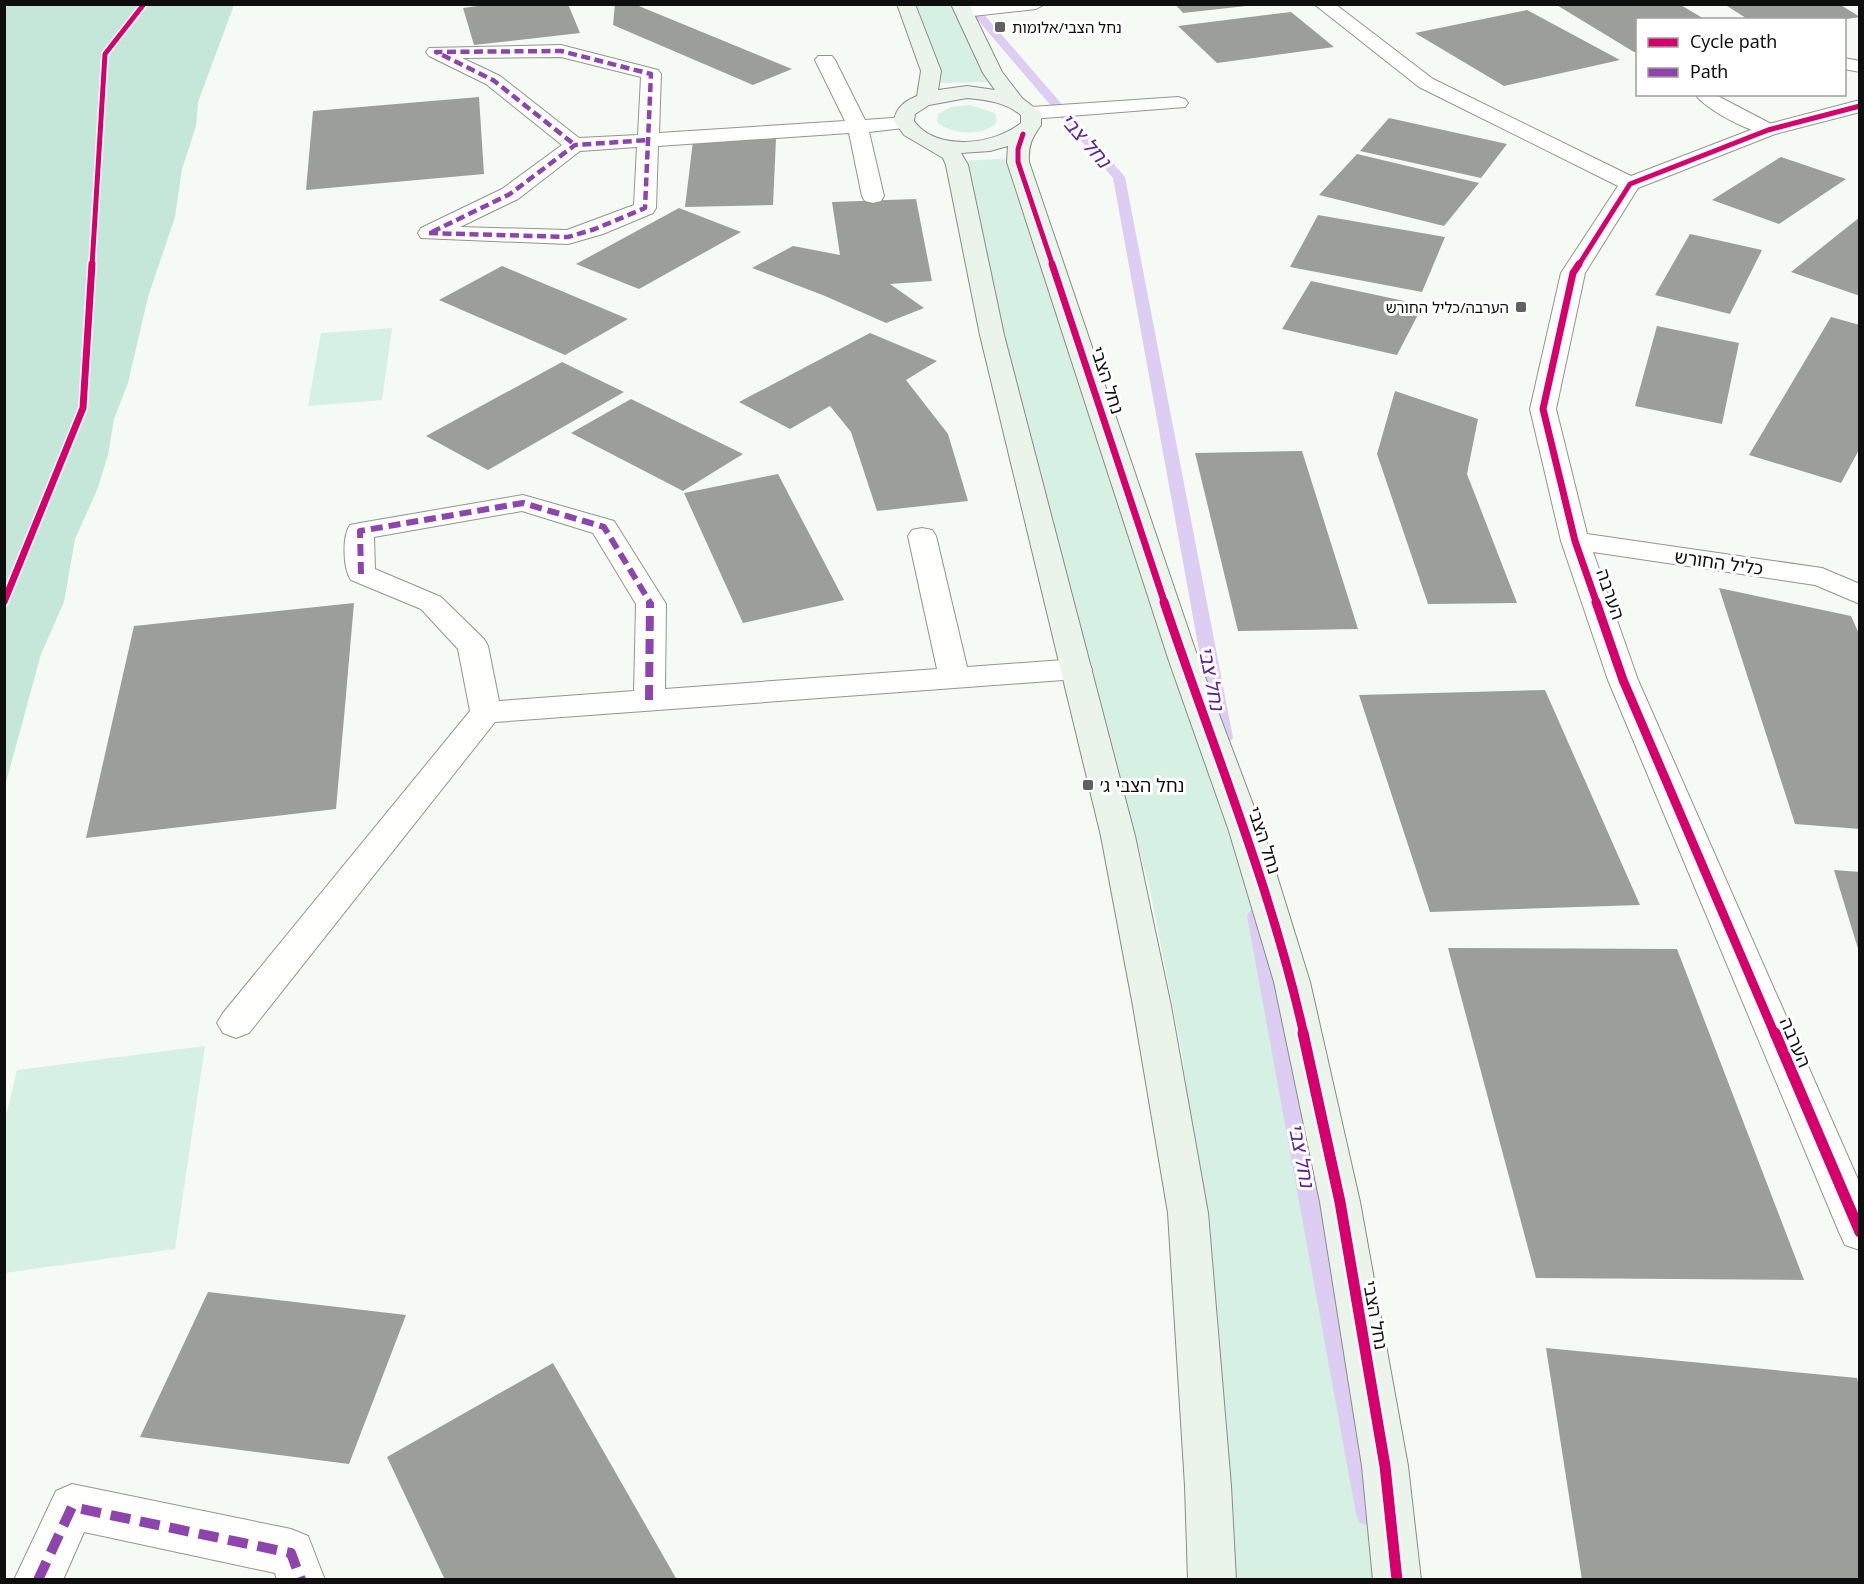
<svg xmlns="http://www.w3.org/2000/svg" width="1864" height="1584" viewBox="0 0 1864 1584" font-family="Georgia,'Noto Sans Hebrew',serif">
  <rect width="100%" height="100%" fill="#f5fbf4"/>
  <path fill="#d6f0e3" d="M914 5H952L988 82 941 83 922 21Z
    M970 105 995 113 997 122C984 137 952 135 937 122L938 114 951 107Z
    M1014 158 1240 831 1343 1284 1384 1579H1230L1218 1358 1182 1054 1150 890 997 324 965 161Z
    M392 328 382 400 308 406 321 333Z
    M205 1046 175 1249 5 1273V1120L17 1070Z"/>
  <path fill="#c4e7d9" d="M5 4 234 5 198 102 196 126 182 169 175 217 148 297 128 383 114 419 108 455 97 490 75 539 64 602 41 654 5 786Z"/>
  <g fill="none" stroke-linecap="round" stroke-linejoin="round">
    <path fill="#decdf3" fill-rule="evenodd" d="M964 4H975L1125 177 1233 738 1230 742H1218L1215 738 1113 178Z
      M1257 909 1264 911 1267 916 1382 1514 1378 1523 1369 1526 1360 1523 1356 1514 1247 916 1250 911Z"/>
  </g>
  <path fill="#9b9e99" d="M492 4H568L580 33 474 45 463 8Z
    M615 4H634L792 69 753 85 613 25Z
    M1175 4H1246V6L1183 13Z
    M1555 4H1679L1706 20H1638V52H1634Z
    M1724 4H1839L1860 17 1840 20H1749Z
    M1527 10 1620 60 1504 86 1415 33Z
    M1291 12 1334 47 1217 63 1178 26Z
    M479 97 484 174 306 190 313 111Z
    M1389 118 1507 144 1481 178 1360 151Z
    M776 139 773 205 685 207 693 141Z
    M1357 154 1479 183 1444 226 1319 195Z
    M1781 157 1846 179 1779 224 1712 200Z
    M916 199 932 281 890 284 924 308 886 323 825 296 752 268 793 246 840 255 832 202Z
    M679 208 741 232 639 289 576 264Z
    M1318 215 1445 237 1422 292 1290 267Z
    M1860 217V296L1791 272Z
    M1690 234 1762 250 1730 314 1655 295Z
    M502 266 628 319 565 355 439 300Z
    M1311 281 1423 305 1397 355 1282 329Z
    M1831 317 1860 325V448L1841 483 1749 455Z
    M1657 326 1739 343 1722 424 1635 406Z
    M870 333 937 361 906 380 948 434 968 501 877 511 851 432 830 406 790 429 739 402Z
    M562 362 624 392 488 470 426 436Z
    M1395 391 1478 419 1467 474 1517 603 1428 604 1377 454Z
    M631 399 743 454 683 491 571 433Z
    M1302 451 1358 629 1238 631 1195 453Z
    M778 474 844 600 743 623 684 493Z
    M1719 588 1851 616 1860 636V829L1795 824Z
    M354 603 336 809 86 838 134 626Z
    M1545 690 1640 905 1430 912 1359 695Z
    M1834 870 1860 872V952H1859Z
    M1448 948 1677 949 1804 1280 1536 1278Z
    M208 1292 406 1315 349 1464 140 1437Z
    M1546 1348 1857 1378 1860 1389V1580H1582Z
    M553 1363 677 1580H445L387 1457Z"/>
  <g fill="none" stroke-linecap="round" stroke-linejoin="round">
    <g stroke="#929592" stroke-width="2">
      <path id="lane" d="M1844 58 1860 61V72L1844 69Z
        M1695 94H1714L1775 126 1778 130 1775 134C1758 138 1704 109 1695 94Z"/>
    </g>
    <g stroke="#929592" stroke-width="2">
      <path id="street" d="M982 4H1045L1036 9 964 17 958 16 955 12 958 8Z
        M1314 4H1335L1433 79 1631 176 1761 126 1860 100V112L1775 134 1638 188 1585 273 1556 409 1587 534 1822 568 1860 584V604L1815 585 1593 552 1638 680 1860 1184V1250L1845 1245 1839 1232 1608 680 1561 541 1530 409 1561 273 1618 186 1419 87Z
        M561 45 658 70 661 74 659 133 845 121 815 60 818 56H832L835 60 865 120 905 117 912 119 915 123 912 127 869 132 884 196 881 201 873 203 865 201 862 196 849 133 658 146 656 208 653 213 603 234 568 244 421 238 418 233 421 228 502 189 562 145 486 84 429 56 426 52 429 48ZM561 57 641 77 638 135 579 138 500 76 462 58ZM637 147 634 205 567 230 460 227 518 199 580 151Z
        M1178 97 1185 99 1188 103 1185 107 1031 119 1024 117 1021 113 1024 109 1031 107Z
        M523 495 614 521 666 604 665 689 937 669 908 536 912 530 922 528 932 530 936 536 967 667 1077 659 1088 662 1092 669 1088 676 1077 679 495 722 249 1033 236 1038 223 1033 217 1023 223 1013 470 711 458 649 421 609 351 580C343 569 342 536 350 525L360 523ZM522 511 593 533 636 604 634 691 499 701 488 646 484 639 441 597 375 569 374 537Z
        M72 1484 291 1529 308 1536 325 1580H277L275 1573 84 1532 63 1580H14L56 1491Z"/>
    </g>
    <g stroke="#898b88" stroke-width="2">
      <path id="secondary" d="M897 4H915L941 71 938 90 967 86 995 90 983 73 951 4H969L1002 72 1022 98 1041 113V125C1032 138 1028 145 1029 162L1199 661 1263 831 1310 982 1360 1202 1408 1466 1421 1580H1373L1362 1466 1320 1202 1274 982 1229 831 1169 661 1007 162 1008 146 990 151 961 153 968 165 1004 335 1135 836 1171 1006 1208 1213 1231 1486 1236 1580H1188L1185 1486 1168 1213 1133 1006 1101 836 980 335 946 165 943 158 904 135 894 121C896 107 905 101 917 96L921 71ZM967 98C987 100 1005 102 1021 115V123C995 145 936 152 914 121L915 114 929 105Z"/>
    </g>
    <use href="#lane" fill="#fefefd" fill-rule="evenodd"/>
    <use href="#street" fill="#fefefd" fill-rule="evenodd"/>
    <use href="#secondary" fill="#ebf4eb" fill-rule="evenodd"/>
    <path stroke="#8e44ad" stroke-width="4.5" stroke-dasharray="9 4.5" stroke-linecap="butt" d="M432 232 510 194 575 145 649 140
      M429 233 568 237 595 229 645 208 651 74 561 51 436 52 493 80 575 145"/>
    <path stroke="#8e44ad" stroke-width="6" stroke-dasharray="12 6" stroke-linecap="butt" d="M361 574 360 531 523 503 604 527 651 604"/>
    <path stroke="#8e44ad" stroke-width="8" stroke-dasharray="15 8" stroke-linecap="butt" d="M649 700 650 602"/>
    <path stroke="#8e44ad" stroke-width="10" stroke-dasharray="20 10" stroke-linecap="butt" d="M38 1580 72 1507 291 1553 301 1580"/>
    <g stroke="#fff" stroke-width="8">
      <path id="cycleway-far3" d="M1023 134 1018 149V162L1053 266
        M92 266 105 54 144 4
        M1578 266 1630 184 1768 130 1860 106"/>
    </g>
    <g stroke="#fff" stroke-width="10">
      <path id="cycleway-far2" d="M1052 264 1165 604
        M1579 264 1573 273 1543 409 1575 541 1597 604
        M4 602 83 408 92 264"/>
    </g>
    <g stroke="#fff" stroke-width="13">
      <path id="cycleway-far1" d="M1164 602C1212 746 1271 886 1304 1035
        M1596 602 1623 680 1775 1035"/>
    </g>
    <g stroke="#fff" stroke-width="15">
      <path id="cycleway" d="M1303 1033 1340 1202 1385 1466 1397 1580
        M1775 1033 1860 1232"/>
    </g>
    <use href="#cycleway-far3" stroke="#d6006c" stroke-width="5"/>
    <use href="#cycleway-far2" stroke="#d6006c" stroke-width="7"/>
    <use href="#cycleway-far1" stroke="#d6006c" stroke-width="9"/>
    <use href="#cycleway" stroke="#d6006c" stroke-width="11"/>
  </g>
  <g fill="#5f615e" stroke="#fff" stroke-width="2">
    <rect x="994" y="21" width="12" height="12" rx="3"/>
    <rect x="1515" y="301" width="12" height="12" rx="3"/>
    <rect x="1082" y="779" width="12" height="12" rx="3"/>
  </g>
  <g text-anchor="middle" dominant-baseline="central" stroke-width="6" stroke-linejoin="round" paint-order="stroke">
    <g font-size="15" fill="#0e0e0e" stroke="#fff" text-anchor="start">
      <text x="1012" y="27">נחל הצבי/אלומות</text>
      <text x="1509" y="307" text-anchor="end">הערבה/כליל החורש</text>
    </g>
    <g font-size="18" fill="#0e0e0e" stroke="#fff">
      <text transform="translate(1108 380) rotate(72)">נחל הצבי</text>
      <text transform="translate(1719 562) rotate(8)">כליל החורש</text>
      <text transform="translate(1611 594) rotate(71)">הערבה</text>
      <text transform="translate(1265 840) rotate(72)">נחל הצבי</text>
      <text transform="translate(1796 1042) rotate(67)">הערבה</text>
      <text transform="translate(1376 1315) rotate(80)">נחל הצבי</text>
    </g>
    <g font-size="18" fill="#0e0e0e" stroke="#fff" text-anchor="start">
      <text x="1100" y="785">נחל הצבי ג׳</text>
    </g>
    <g font-size="20" font-style="italic" fill="#611f99" stroke="#fff">
      <text transform="translate(1086 140) rotate(49)">נחל צבי</text>
      <text transform="translate(1212 678) rotate(79)">נחל צבי</text>
      <text transform="translate(1302 1155) rotate(79)">נחל צבי</text>
    </g>
  </g>
  <rect width="1864" height="1584" fill="none" stroke="#0e0e0e" stroke-width="12"/>
  <rect x="1636" y="18" width="210" height="78" fill="#ffffff" stroke="#9f9f9f" stroke-width="1.5"/>
  <rect x="1648" y="38" width="30" height="9" fill="#d6006c" stroke="#9f9f9f" stroke-width="1.5"/>
  <text x="1690" y="48" font-size="18" fill="#0e0e0e">Cycle path</text>
  <rect x="1648" y="68" width="30" height="9" fill="#8e44ad" stroke="#9f9f9f" stroke-width="1.5"/>
  <text x="1690" y="78" font-size="18" fill="#0e0e0e">Path</text>
</svg>
